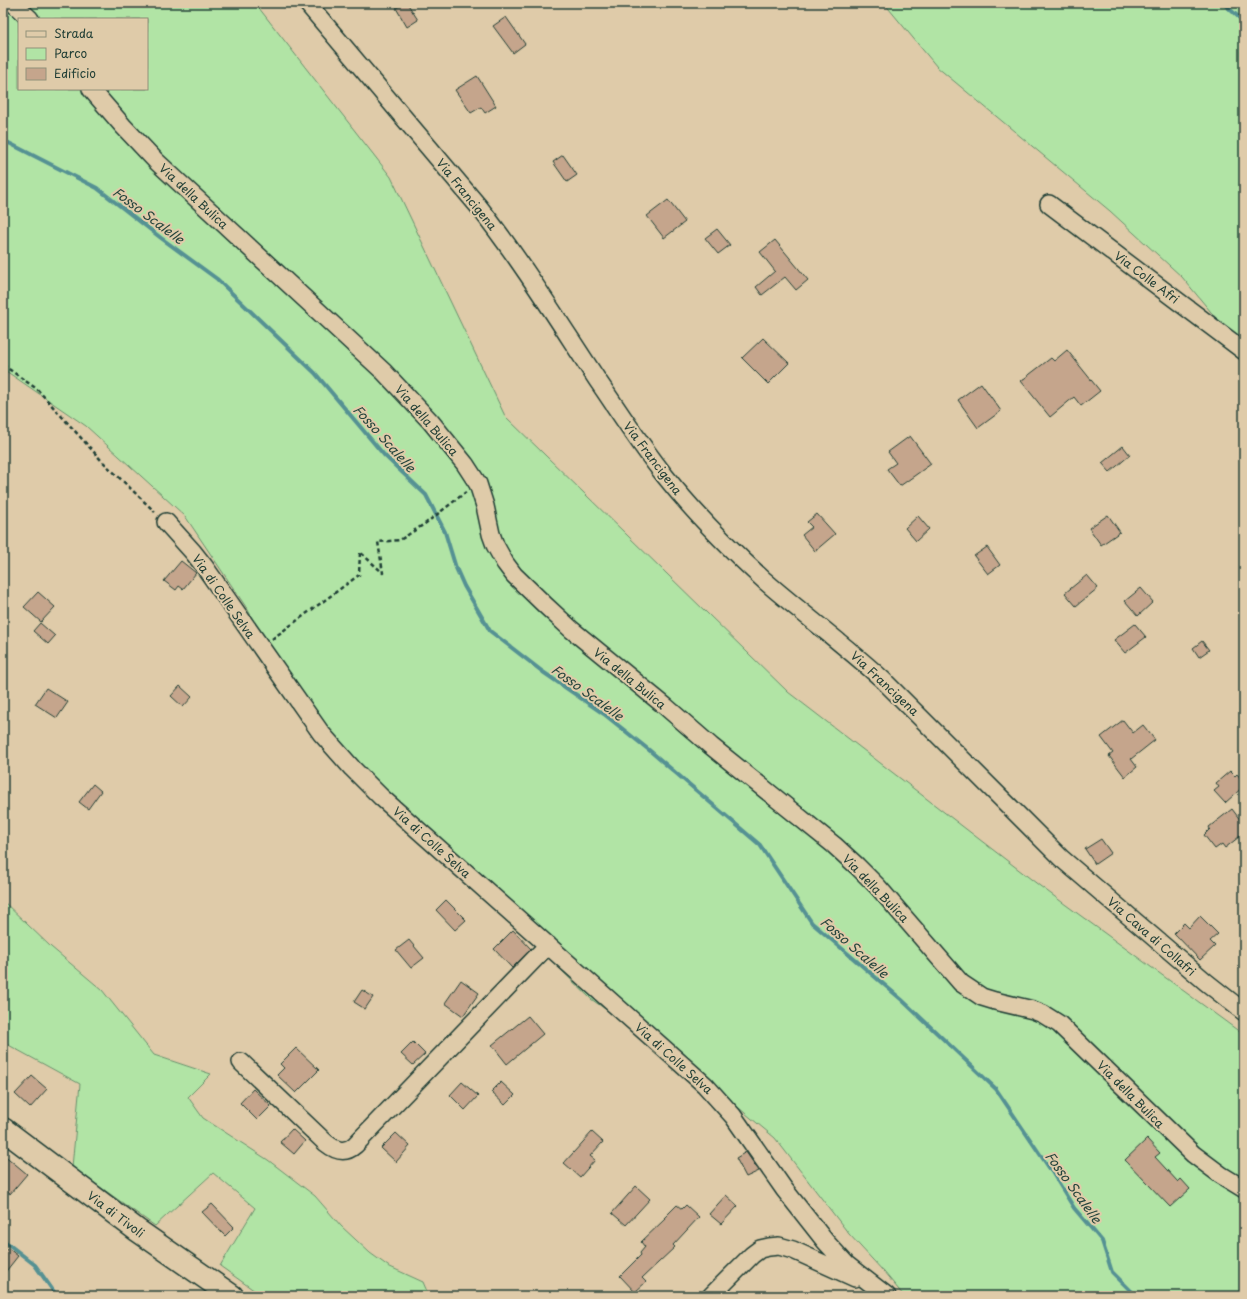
<svg xmlns="http://www.w3.org/2000/svg" width="1247" height="1299" viewBox="0 0 1247 1299" font-family="'Playpen Sans',sans-serif">
  <rect width="100%" height="100%" fill="#dfcba9"/>
  <filter id="ink" filterUnits="userSpaceOnUse"><feTurbulence type="fractalNoise" baseFrequency=".025" numOctaves="2"/><feDisplacementMap in="SourceGraphic" scale="8" xChannelSelector="R" yChannelSelector="G"/><feConvolveMatrix kernelMatrix="1 2 1 2 8 2 1 2 1" color-interpolation-filters="sRGB"/></filter>
  <g filter="url(#ink)">
    <path fill="#b1e4a5" stroke="#68906c" fill-rule="evenodd" d="M3 3H255L391 177 505 416 788 692 1040 886 1244 1035V1296H904L884 1272 849 1234 775 1138 698 1074 591 999 471 883 289 690 248 610 185 516 86 426 3 369ZM19 19H147V89H19Z
      M884 3H1244V352L1182 277 1110 211 937 67Z
      M3 901 51 947 102 990 154 1055 211 1074 188 1097 203 1118 268 1160 315 1196 341 1226 370 1253 388 1266 423 1282 429 1296H262L220 1266 255 1208 213 1173 155 1226 72 1167 80 1084 3 1042Z"/>
    <g fill="none" stroke-linecap="round" stroke-linejoin="round">
      <path stroke="#559193" stroke-width="4" d="M1223 3 1244 22
        M3 140 97 188 161 238 217 279 315 373 384 455 426 495 445 532 456 568 464 586 490 631 543 672 604 714 649 750 760 845 812 923 902 1000 996 1089 1052 1172 1074 1208 1102 1241 1112 1272 1136 1296
        M3 1240 35 1265 54 1292 55 1296"/>
    </g>
    <path fill="#c5a58c" stroke="#1f3d34" d="M405 3H407L418 20 407 27 396 8Z
      M506 17 525 44 513 53 493 26Z
      M477 76 496 106 485 113 481 107 471 113 455 90Z
      M563 155 577 175 567 182 553 162Z
      M668 200 685 222 664 238 647 216Z
      M717 229 730 245 718 254 705 238Z
      M775 240 808 280 796 290 785 277 762 295 756 287 775 271 760 252Z
      M763 338 789 363 768 384 742 358Z
      M1067 350 1100 391 1081 406 1074 397 1050 417 1021 381 1051 358 1054 361Z
      M981 383 1001 411 978 428 958 400Z
      M910 436 931 464 900 486 887 469 896 463 888 452Z
      M1123 446 1130 455 1110 472 1102 463Z
      M817 514 835 534 815 551 802 535 812 527 807 522Z
      M1108 515 1120 532 1101 545 1089 528Z
      M918 516 929 529 916 541 905 528Z
      M987 547 1000 565 988 574 974 556Z
      M181 561 196 573 183 589 179 586 176 590 164 581Z
      M1087 575 1098 588 1076 606 1065 593Z
      M1141 588 1153 602 1138 616 1125 601Z
      M38 592 55 607 41 622 24 607Z
      M40 623 55 636 48 644 33 631Z
      M1135 624 1146 637 1125 653 1114 640Z
      M1202 641 1209 650 1199 657 1193 648Z
      M180 686 192 697 183 707 171 696Z
      M46 688 68 702 57 718 35 704Z
      M1123 720 1133 733 1143 725 1155 740 1131 759 1137 767 1125 777 1109 756 1113 753 1101 737Z
      M1230 771 1235 776 1237 774 1244 782V786L1225 803 1214 791 1219 787 1216 783Z
      M93 784 101 791 88 809 79 802Z
      M1232 809 1244 825V833L1225 848 1222 844 1215 849 1204 835 1210 829 1209 827Z
      M1101 839 1111 853 1095 864 1085 849Z
      M446 900 466 920 455 930 436 910Z
      M1200 916 1218 934 1210 941 1215 946 1200 960 1174 933 1184 923 1189 928Z
      M513 930 531 949 512 968 494 949Z
      M409 940 424 958 411 968 396 950Z
      M461 980 479 993 463 1016 445 1003Z
      M362 990 373 997 365 1009 354 1002Z
      M528 1016 543 1034 507 1064 492 1045Z
      M413 1042 425 1054 413 1065 401 1054Z
      M296 1048 319 1070 296 1093 277 1075 284 1068 280 1064Z
      M32 1076 47 1089 30 1108 15 1094Z
      M462 1082 478 1096 465 1110 450 1095Z
      M501 1082 515 1095 505 1105 491 1092Z
      M253 1089 271 1106 257 1120 240 1103Z
      M292 1129 305 1141 294 1154 280 1142Z
      M592 1132 603 1142 590 1156 595 1160 580 1177 564 1163Z
      M396 1133 410 1146 396 1162 381 1148Z
      M1147 1139 1160 1153 1155 1157 1178 1182 1181 1179 1190 1189 1170 1207 1125 1160Z
      M746 1152 759 1171 746 1177 736 1158Z
      M3 1154 27 1174 10 1194 3 1189Z
      M636 1186 650 1199 626 1225 612 1213Z
      M726 1195 738 1206 721 1224 709 1214Z
      M212 1204 234 1227 225 1236 202 1212Z
      M677 1205 682 1209 686 1205 699 1217 673 1245 675 1247 642 1278 646 1282 635 1292 620 1276 641 1255 640 1253 645 1247 641 1242 665 1219 664 1218Z
      M8 1248 18 1256 3 1275V1254Z"/>
    <g fill="none" stroke-linecap="round" stroke-linejoin="round">
      <g stroke="#1f3d34" stroke-width="20">
        <path id="minor" d="M13 3 30 19
          M307 3 479 207C522 262 559 322 598 381 620 413 641 446 665 476 695 514 729 548 765 581 804 615 845 645 883 680L1061 858 1206 982 1244 1012
          M91 89 123 126 156 161 384 372 431 422 465 464 478 484 485 506 491 534 495 545 505 563 514 575 545 605 572 630 665 706 711 746 834 845 857 866 878 887 961 983 982 997 995 1001 1033 1010 1043 1014 1059 1024 1193 1154 1221 1175 1244 1189
          M1049 204 1244 351
          M166 522 193 552 204 566 321 733 352 768 381 797 705 1085 733 1116 784 1189 825 1241 847 1265 887 1296
          M241 1062 326 1143C336 1151 345 1154 355 1145L548 945
          M711 1296 752 1255 760 1249 769 1247 779 1246 793 1250 855 1278"/>
      </g>
      <g stroke="#1f3d34" stroke-width="25">
        <path id="major" d="M3 1129 137 1230 232 1296"/>
      </g>
      <path stroke="#1f3d34" stroke-width="2.5" stroke-dasharray="4 3" stroke-linecap="butt" d="M3 365 37 389 101 460 155 512
        M272 639 359 575 360 552 383 573 378 542 400 540 426 523 466 492"/>
      <use href="#minor" stroke="#dfcba9" stroke-width="17"/>
      <use href="#major" stroke="#dfcba9" stroke-width="22"/>
    </g>
  </g>
  <g text-anchor="middle" dominant-baseline="central" stroke-width="4" stroke-linejoin="round" paint-order="stroke">
    <g font-size="12" fill="#1f3d34" stroke="#dfcba9">
      <text transform="translate(467 194) rotate(51)">Via Francigena</text>
      <text transform="translate(194 196) rotate(43)">Via della Bulica</text>
      <text transform="translate(1147 277) rotate(37)">Via Colle Afri</text>
      <text transform="translate(427 420) rotate(49)">Via della Bulica</text>
      <text transform="translate(653 458) rotate(53)">Via Francigena</text>
      <text transform="translate(224 596) rotate(55)">Via di Colle Selva</text>
      <text transform="translate(630 678) rotate(39)">Via della Bulica</text>
      <text transform="translate(885 683) rotate(43)">Via Francigena</text>
      <text transform="translate(432 842) rotate(42)">Via di Colle Selva</text>
      <text transform="translate(876 888) rotate(46)">Via della Bulica</text>
      <text transform="translate(1152 936) rotate(41)">Via Cava di Collafri</text>
      <text transform="translate(674 1058) rotate(42)">Via di Colle Selva</text>
      <text transform="translate(1131 1094) rotate(45)">Via della Bulica</text>
      <text transform="translate(116 1214) rotate(37)">Via di Tivoli</text>
    </g>
    <g font-size="13" font-style="italic" fill="#24443c" stroke="#dfcba9">
      <text transform="translate(149 215) rotate(37)">Fosso Scalelle</text>
      <text transform="translate(385 438) rotate(48)">Fosso Scalelle</text>
      <text transform="translate(588 692) rotate(36)">Fosso Scalelle</text>
      <text transform="translate(855 947) rotate(41)">Fosso Scalelle</text>
      <text transform="translate(1074 1187) rotate(54)">Fosso Scalelle</text>
    </g>
  </g>
  <rect width="1247" height="1299" fill="none" stroke="#dfcba9" stroke-width="16"/>
  <rect x="8" y="8" width="1231" height="1283" fill="none" stroke="#1f3d34" stroke-width="1.5" filter="url(#ink)"/>
  <rect x="18" y="18" width="130" height="72" fill="#dfcba9" stroke="#92927a"/>
  <rect x="26" y="31" width="20" height="6" fill="#dfcba9" stroke="#92927a"/>
  <text x="54" y="38" font-size="12" fill="#1f3d34">Strada</text>
  <rect x="26" y="48" width="20" height="12" fill="#b1e4a5" stroke="#92927a"/>
  <text x="54" y="58" font-size="12" fill="#1f3d34">Parco</text>
  <rect x="26" y="68" width="20" height="12" fill="#c5a58c" stroke="#92927a"/>
  <text x="54" y="78" font-size="12" fill="#1f3d34">Edificio</text>
</svg>
